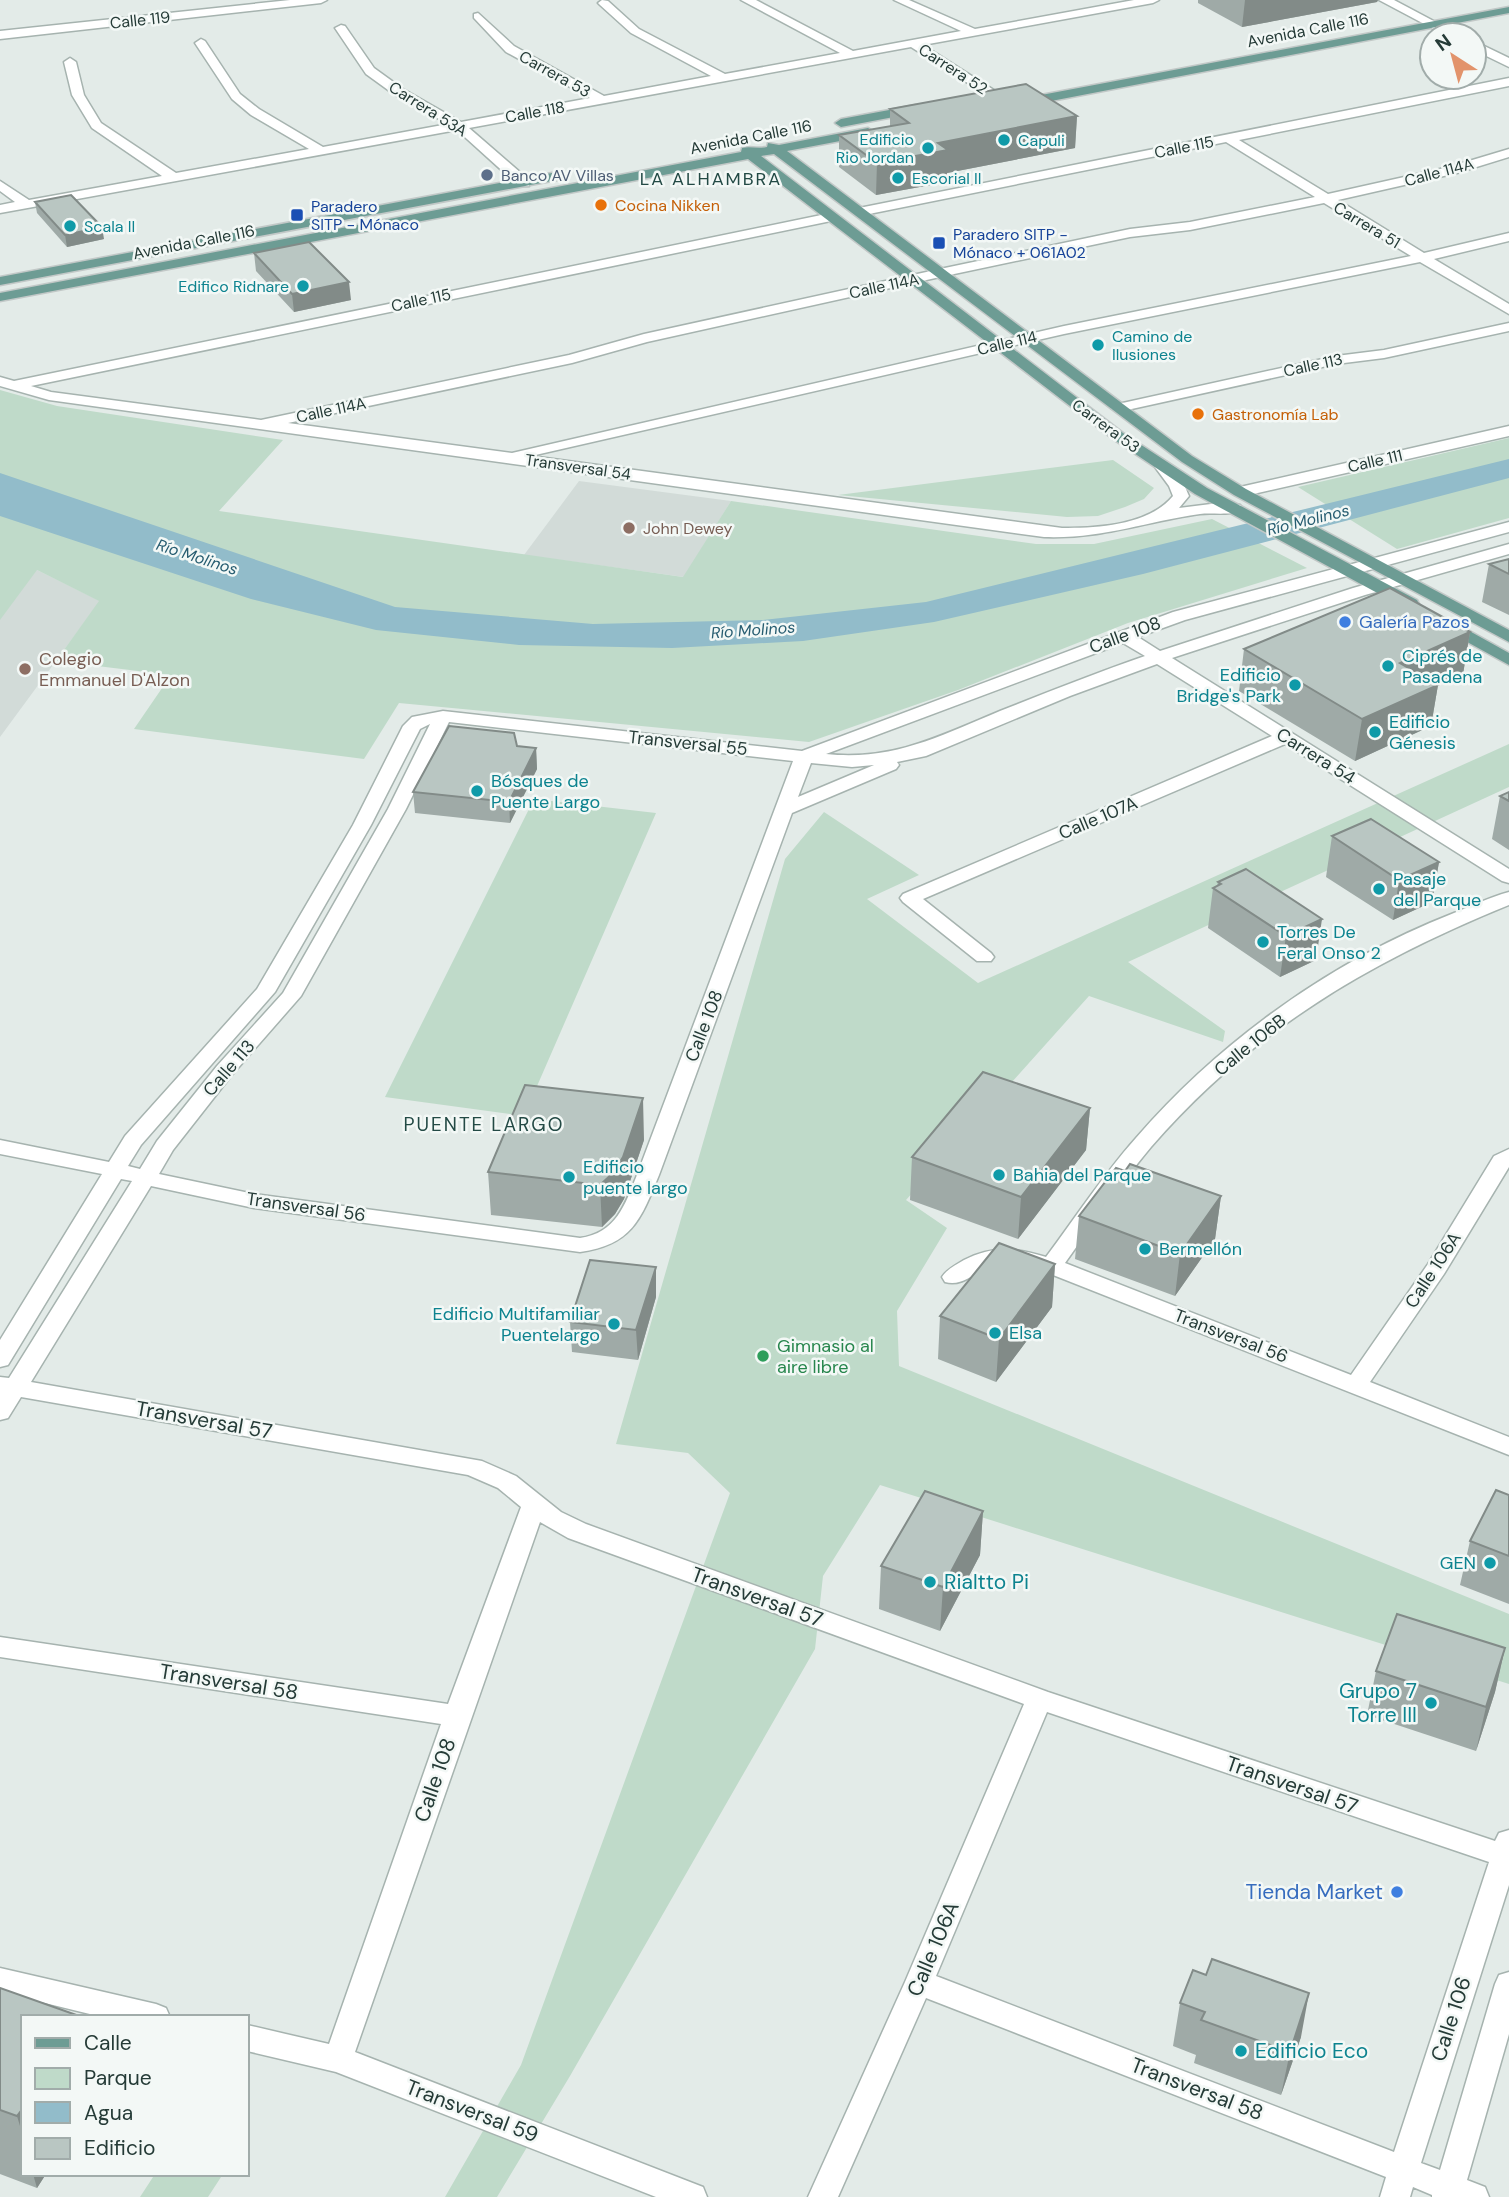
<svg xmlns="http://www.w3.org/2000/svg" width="1509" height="2197" viewBox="0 0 1509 2197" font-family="'DM Sans',sans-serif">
  <rect width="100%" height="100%" fill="#e3ebe8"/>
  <path fill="#d2dbd8" d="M579 481 731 501 684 577 524 555Z
    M0 567 37 570 100 601 0 737Z"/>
  <path fill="#bfdac9" d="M0 390 57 406 283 440 219 511 683 577 731 501 1036 544H1094L1212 519 1307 568 1128 623 958 690 809 742 399 703 364 759 134 729 171 675 56 661 99 601 37 570 0 620Z
    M1509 438V518L1397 549 1298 487Z
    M1113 460 1154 488 1144 499 1125 507 1098 516 1067 517 838 495Z
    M1509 744V787L1128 962 1225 1031 1223 1042 1089 996 906 1200 947 1228 897 1311 899 1366 1509 1614V1684L880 1485 823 1576 815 1649 570 2076 497 2197H445L521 2065 730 1493 688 1453 616 1444 785 859 824 812 919 875 867 899 978 983Z
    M534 799 656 813 524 1116 385 1097Z
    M155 2174H223L208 2197H140Z"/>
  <path fill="#92bcca" d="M1509 459V478L1143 574 934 622 803 641 672 648 519 645 376 630 251 599 0 516V473L395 607 593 624 763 620 926 602Z"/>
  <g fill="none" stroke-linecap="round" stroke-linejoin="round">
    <g stroke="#a6b3af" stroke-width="3">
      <path id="minor" d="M290 0H327L321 3 0 39V31Z
        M602 0 608 1 639 29 725 74 840 53 741 0H756L853 51 961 31 894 0H909L975 29 1134 0H1159L1153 3 923 45 997 92 999 95 993 99 911 47 469 128 529 180V186H519L457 130 0 213V205L15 202 0 191V181L29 200 162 176 92 128 72 95 64 62 70 58 76 62 84 95 101 123 176 173 309 149 251 115 232 99 195 43 201 39 205 41 240 94 259 109 323 147 448 124 395 95 366 74 335 28 341 25 345 26 374 68 403 89 461 122 590 98 506 52 474 18V14L478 13 514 46 604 96 711 76 631 33 600 5 598 3Z
        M1379 0H1394L1460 35H1445Z
        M1474 41 1509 58V67L1474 50Z
        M1509 78V86L1239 140 1328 194 1449 167 1509 149V157L1457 173 1338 200 1424 253 1509 233V241L1434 259 1509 304V314L1420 262 1064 334 531 456 1062 528C1099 528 1149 525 1173 496L1169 486 1155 467 1163 462C1176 466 1184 484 1189 496L1179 508 1219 503 1240 505 1242 508C1233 517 1213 512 1200 514 1143 522 1104 539 1044 537L49 400 0 386V377L14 381 831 213 838 217 831 221 31 386 51 392 261 420 569 355 644 334 940 269 1130 229 1190 222 1315 197 1226 142 859 216 852 212 859 208ZM1324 203 1411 256 1064 326 512 453 288 423 572 363 647 342 940 277 1130 237 1190 230Z
        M1509 323V331L1384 358 1336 364 1118 412 1111 408 1118 404 1336 356 1384 350Z
        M1509 426V436L1240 497 1232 492 1240 487Z
        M1509 522V532L1185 620 1138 637 1160 651 1353 588 1509 544V554L1365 595 1172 658 1509 869V883L1502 881 1285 744 923 899 991 953 994 957 991 961H977L903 902 900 898 903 894 1272 736 1157 664 1070 696 926 756 897 762 899 765 896 769 792 813 659 1175C641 1219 632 1245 580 1252L254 1208 151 1186 31 1382 482 1461 516 1476 561 1512 586 1524 1048 1692 1495 1841 1499 1833 1509 1830V1885L1421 2163 1440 2170 1495 1984 1499 1975 1509 1972V2034L1467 2180 1485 2187 1489 2197H1432V2195L1413 2187 1410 2197H1380L1386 2177 926 1998 838 2197H808L905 1982 1024 1704 568 1538 540 1522 355 2052 703 2187 707 2197H656L336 2072 247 2051V2025L329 2044 441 1724 0 1657V1637L448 1704 521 1507 498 1488 468 1475 21 1397 8 1418 0 1420V1377L9 1378 132 1181 121 1179 8 1365 0 1367V1340L102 1174 0 1154V1140L109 1162 125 1136 257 989 353 825 403 726 412 717 443 711 802 751 1173 612ZM1123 643 1145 656C1096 673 1048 692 1000 711 940 736 893 761 826 754ZM449 722 793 761 637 1175C625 1205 616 1233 580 1238L254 1194 159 1174 173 1150 231 1076 301 996 406 809ZM430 724 388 809 283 993 217 1066 157 1141 140 1169 128 1166 141 1145 275 992 371 825 420 729ZM811 763 852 767 874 765 798 797ZM1047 1712 1489 1862 1394 2152 936 1976Z
        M1509 892V905C1367 963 1253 1030 1151 1147 1120 1184 1093 1224 1065 1263L1351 1375 1428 1264 1494 1156 1509 1149V1167L1444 1274 1370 1382 1509 1437V1455L1043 1271C1029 1267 1013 1260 998 1263 979 1267 965 1288 945 1282L942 1277C947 1269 956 1265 964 1260 993 1245 1016 1248 1046 1257 1076 1217 1103 1175 1136 1138 1221 1040 1333 960 1454 913 1472 906 1490 897 1509 892Z
        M0 1968 156 2004 166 2008 170 2017H102L0 1992Z"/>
    </g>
    <g stroke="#c2c8c7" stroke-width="3">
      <path id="major" d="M1509 7V13L1020 107 1014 103 1020 99Z
        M916 105 922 109 920 112 841 127 835 123 841 119Z
        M868 128 874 132 872 135 787 151 1192 456 1246 489 1509 630V642L1234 495 1182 462 774 154 761 156 1123 433 1207 488 1417 600 1419 604 1417 608H1405L1195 494 1113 439 748 159 0 301V293L741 152 742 148C750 146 757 149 767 147L768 143 779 145Z
        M552 173 558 177 557 180 0 285V277Z
        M1446 618 1509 653V665L1440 627 1438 623 1440 619Z"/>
    </g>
    <use href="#minor" fill="#fff" fill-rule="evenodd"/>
    <use href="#major" fill="#6d9c94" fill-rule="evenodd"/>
  </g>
  <path fill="#9faaa7" d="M1198 0H1378L1377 2 1242 27 1198 3Z
    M890 109 1077 116 1075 148 947 173V182L876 195 839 167V135L890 126Z
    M35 202 104 239 67 247 37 213Z
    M254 253 351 300 294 312 256 271Z
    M1509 559V615L1482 602 1489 564Z
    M1470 632 1463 674 1438 685 1431 726 1355 761 1239 691 1244 649Z
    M517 746 536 748 537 769 510 823 415 813 413 792Z
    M1509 792V850L1492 839 1500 796Z
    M1332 836 1439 862 1432 902 1393 920 1326 877Z
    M1218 882 1316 960 1280 977 1208 928 1213 888 1217 886Z
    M1090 1108 1086 1150 1018 1239 910 1200 912 1157Z
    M644 1140 624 1199 615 1214 602 1227 491 1215 488 1172Z
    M1125 1171 1221 1196 1215 1239 1175 1296 1075 1259 1079 1216Z
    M1055 1264 1052 1307 996 1382 938 1359 940 1316Z
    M656 1267V1297L638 1360 572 1352 570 1322Z
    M1509 1495V1604L1460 1585 1470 1541Z
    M983 1511 980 1555 940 1631 879 1609 881 1566Z
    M1505 1648 1495 1692 1476 1751 1367 1715 1376 1671Z
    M0 1988 23 2017V2174H46L37 2188 0 2174Z
    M1180 2003 1301 2037 1281 2095 1194 2063 1196 2055 1173 2046Z"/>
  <path fill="#828b88" d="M1245 0H1378L1377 2 1242 27Z
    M1077 116 1075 148 947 173V182L876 195 877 163 938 143Z
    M102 227 104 239 67 247 65 235Z
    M349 282 351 300 294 312 292 294Z
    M1470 632 1463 674 1393 704 1400 663Z
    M1438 685 1431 726 1355 761 1362 719Z
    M536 748 537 769 510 823 509 802Z
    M1439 862 1432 902 1393 920 1399 880Z
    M1322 919 1316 960 1280 977 1286 936Z
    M643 1098 644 1140 624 1199 615 1214 602 1227 600 1185Z
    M1090 1108 1086 1150 1018 1239 1021 1197Z
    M1221 1196 1215 1239 1175 1296 1180 1254Z
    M1055 1264 1052 1307 996 1382 999 1339Z
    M656 1267V1297L638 1360 636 1330Z
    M983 1511 980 1555 940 1631 943 1587Z
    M1505 1648 1495 1692 1476 1751 1486 1707Z
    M1309 1993 1301 2037 1281 2095 1290 2052Z
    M23 2108V2136L17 2116Z
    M33 2174H46L37 2188Z"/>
  <path fill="#b9c6c2" stroke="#828b88" stroke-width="2" d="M1026 84 1077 116 938 143 948 150 877 163 839 135 909 123 890 109Z
    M71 195 102 227 65 235 35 202Z
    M309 242 349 282 292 294 254 253Z
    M1509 559V574L1489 564Z
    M1390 588 1470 632 1400 663 1438 685 1362 719 1244 649Z
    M449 726 514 733 517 746 536 748 509 802 413 792Z
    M1509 792V801L1500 796Z
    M1371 819 1439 862 1399 880 1332 836Z
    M1246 869 1322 919 1286 936 1213 888 1221 884 1218 882Z
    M983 1072 1090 1108 1021 1197 912 1157Z
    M525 1085 643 1098 623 1157 614 1172 600 1185 488 1172Z
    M1130 1164 1221 1196 1180 1254 1079 1216 1116 1168 1125 1171Z
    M999 1243 1055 1264 999 1339 940 1316Z
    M590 1260 656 1267 636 1330 570 1322Z
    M1496 1490 1509 1495V1556L1470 1541Z
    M925 1491 983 1511 943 1587 881 1566Z
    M1397 1614 1505 1648 1486 1707 1376 1671Z
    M1212 1959 1309 1993 1290 2052 1201 2020 1205 2012 1180 2003 1193 1970 1206 1975Z
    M0 1988 82 2017H23V2108L17 2116 0 2110Z"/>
  <g fill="#0f9aa8" stroke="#f3f8f6" stroke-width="2.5">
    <circle cx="1004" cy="140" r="7"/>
    <circle cx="928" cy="148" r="7"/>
    <circle cx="898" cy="178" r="7"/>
    <circle cx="70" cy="226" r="7"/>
    <circle cx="303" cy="286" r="7"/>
    <circle cx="1098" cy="345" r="7"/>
    <circle cx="1388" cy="666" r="7"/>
    <circle cx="1295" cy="685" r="7"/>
    <circle cx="1375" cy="732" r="7"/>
    <circle cx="477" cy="791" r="7"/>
    <circle cx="1379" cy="889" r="7"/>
    <circle cx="1263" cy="942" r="7"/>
    <circle cx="999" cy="1175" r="7"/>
    <circle cx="569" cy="1177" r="7"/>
    <circle cx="1145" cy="1249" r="7"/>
    <circle cx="614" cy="1324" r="7"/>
    <circle cx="995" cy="1333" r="7"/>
    <circle cx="1490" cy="1563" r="7"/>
    <circle cx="930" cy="1582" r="7"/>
    <circle cx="1431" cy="1703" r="7"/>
    <circle cx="1241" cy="2051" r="7"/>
  </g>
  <circle fill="#5c6f8a" stroke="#f3f8f6" stroke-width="2.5" cx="487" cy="175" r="7"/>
  <g fill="#e8710a" stroke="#f3f8f6" stroke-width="2.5">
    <circle cx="601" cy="205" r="7"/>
    <circle cx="1198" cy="414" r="7"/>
  </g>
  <g fill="#1a4fb4" stroke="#f3f8f6" stroke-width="2.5">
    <rect x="290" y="208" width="14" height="14" rx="3.5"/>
    <rect x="932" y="236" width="14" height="14" rx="3.5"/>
  </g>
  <g fill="#8d6e63" stroke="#f3f8f6" stroke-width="2.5">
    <circle cx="629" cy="528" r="7"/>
    <circle cx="25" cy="669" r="7"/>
  </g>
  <g fill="#3f7fe0" stroke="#f3f8f6" stroke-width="2.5">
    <circle cx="1345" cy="622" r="7"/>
    <circle cx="1397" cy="1892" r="7"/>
  </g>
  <circle fill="#2e9e5b" stroke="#f3f8f6" stroke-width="2.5" cx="763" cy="1356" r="7"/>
  <g text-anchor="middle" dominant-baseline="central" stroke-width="5" stroke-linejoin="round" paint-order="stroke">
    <g font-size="16" fill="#253b37" stroke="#f3f8f6">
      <text transform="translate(140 20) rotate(-6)">Calle 119</text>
      <text transform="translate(1308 30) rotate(-11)">Avenida Calle 116</text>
      <text transform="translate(953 69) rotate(33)">Carrera 52</text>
      <text transform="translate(555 74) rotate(29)">Carrera 53</text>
      <text transform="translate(428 109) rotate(32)">Carrera 53A</text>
      <text transform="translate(535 112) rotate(-10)">Calle 118</text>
      <text transform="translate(751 137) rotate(-11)">Avenida Calle 116</text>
      <text transform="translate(1184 147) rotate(-11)">Calle 115</text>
      <text transform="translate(1439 172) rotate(-15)">Calle 114A</text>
      <text transform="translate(1367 225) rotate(31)">Carrera 51</text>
      <text transform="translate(194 242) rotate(-11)">Avenida Calle 116</text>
      <text transform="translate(884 286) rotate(-12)">Calle 114A</text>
      <text transform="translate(421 300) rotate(-12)">Calle 115</text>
      <text transform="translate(1007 343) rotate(-13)">Calle 114</text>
      <text transform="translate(1313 365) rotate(-12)">Calle 113</text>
      <text transform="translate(331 410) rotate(-12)">Calle 114A</text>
      <text transform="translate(1106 426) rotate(36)">Carrera 53</text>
      <text transform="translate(1375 461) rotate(-13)">Calle 111</text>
      <text transform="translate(578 467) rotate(8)">Transversal 54</text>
    </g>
    <g font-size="16" fill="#0d838f" stroke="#f3f8f6" text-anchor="start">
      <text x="914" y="139" text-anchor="end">Edificio<tspan x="914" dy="18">Rio Jordan</tspan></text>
      <text x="1018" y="140">Capuli</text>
      <text x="912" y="178">Escorial II</text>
      <text x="84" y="226">Scala II</text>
      <text x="289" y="286" text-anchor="end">Edifico Ridnare</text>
      <text x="1112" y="336">Camino de<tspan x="1112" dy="18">Ilusiones</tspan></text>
    </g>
    <g font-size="16" fill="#4e5e75" stroke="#f3f8f6" text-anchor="start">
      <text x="501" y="175">Banco AV Villas</text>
    </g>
    <g font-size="16" fill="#c56008" stroke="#f3f8f6" text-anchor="start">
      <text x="615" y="205">Cocina Nikken</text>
      <text x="1212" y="414">Gastronomía Lab</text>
    </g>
    <g font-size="16" fill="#164399" stroke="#f3f8f6" text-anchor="start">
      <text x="311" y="206">Paradero<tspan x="311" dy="18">SITP - Mónaco</tspan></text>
      <text x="953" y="234">Paradero SITP -<tspan x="953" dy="18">Mónaco + 061A02</tspan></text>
    </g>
    <g font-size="16" font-style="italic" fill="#265c70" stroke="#f3f8f6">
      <text transform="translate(1308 520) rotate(-14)">Río Molinos</text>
      <text transform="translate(197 557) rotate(18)">Río Molinos</text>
      <text transform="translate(753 630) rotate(-4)">Río Molinos</text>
    </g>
    <g font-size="16" fill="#785e54" stroke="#f3f8f6" text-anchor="start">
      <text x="643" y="528">John Dewey</text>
    </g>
    <g font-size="18" letter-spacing="2" fill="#234a45" stroke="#f3f8f6">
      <text x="711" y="179">LA ALHAMBRA</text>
    </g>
    <g font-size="18" fill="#366cbe" stroke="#f3f8f6" text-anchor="start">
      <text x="1359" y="622">Galería Pazos</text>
    </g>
    <g font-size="18" fill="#253b37" stroke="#f3f8f6">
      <text transform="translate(1125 635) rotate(-20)">Calle 108</text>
      <text transform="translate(688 743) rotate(6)">Transversal 55</text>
      <text transform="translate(1316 756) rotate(32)">Carrera 54</text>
      <text transform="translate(1098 818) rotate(-23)">Calle 107A</text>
      <text transform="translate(704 1026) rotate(-69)">Calle 108</text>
      <text transform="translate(1250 1045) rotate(-39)">Calle 106B</text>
      <text transform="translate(229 1068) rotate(-49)">Calle 113</text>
      <text transform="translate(306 1207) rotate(8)">Transversal 56</text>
      <text transform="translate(1433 1270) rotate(-57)">Calle 106A</text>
      <text transform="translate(1231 1336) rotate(21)">Transversal 56</text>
    </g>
    <g font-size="18" fill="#0d838f" stroke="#f3f8f6" text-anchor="start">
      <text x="1402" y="656">Ciprés de<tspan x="1402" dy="21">Pasadena</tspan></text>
      <text x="1281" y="675" text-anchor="end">Edificio<tspan x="1281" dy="21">Bridge's Park</tspan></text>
      <text x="1389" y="722">Edificio<tspan x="1389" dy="21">Génesis</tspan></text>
      <text x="491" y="781">Bósques de<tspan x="491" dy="21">Puente Largo</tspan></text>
      <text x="1393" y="879">Pasaje<tspan x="1393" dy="21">del Parque</tspan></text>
      <text x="1277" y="932">Torres De<tspan x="1277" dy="21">Feral Onso 2</tspan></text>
      <text x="583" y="1167">Edificio<tspan x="583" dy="21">puente largo</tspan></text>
      <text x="1013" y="1175">Bahia del Parque</text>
      <text x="1159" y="1249">Bermellón</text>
      <text x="600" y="1314" text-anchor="end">Edificio Multifamiliar<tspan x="600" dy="21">Puentelargo</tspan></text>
      <text x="1009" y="1333">Elsa</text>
      <text x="1476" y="1563" text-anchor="end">GEN</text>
    </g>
    <g font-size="18" fill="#785e54" stroke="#f3f8f6" text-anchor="start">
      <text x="39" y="659">Colegio<tspan x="39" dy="21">Emmanuel D'Alzon</tspan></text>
    </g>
    <g font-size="18" fill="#27864d" stroke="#f3f8f6" text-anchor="start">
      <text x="777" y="1346">Gimnasio al<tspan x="777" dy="21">aire libre</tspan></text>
    </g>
    <g font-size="19" letter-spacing="2" fill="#234a45" stroke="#f3f8f6">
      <text x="484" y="1124">PUENTE LARGO</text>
    </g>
    <g font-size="21" fill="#253b37" stroke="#f3f8f6">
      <text transform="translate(204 1420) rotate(10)">Transversal 57</text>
      <text transform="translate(757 1597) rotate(20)">Transversal 57</text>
      <text transform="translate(229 1682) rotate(9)">Transversal 58</text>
      <text transform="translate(435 1780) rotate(-71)">Calle 108</text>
      <text transform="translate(1292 1785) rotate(19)">Transversal 57</text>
      <text transform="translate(933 1949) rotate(-67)">Calle 106A</text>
      <text transform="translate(1451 2019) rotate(-72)">Calle 106</text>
      <text transform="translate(1197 2089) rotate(21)">Transversal 58</text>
      <text transform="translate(472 2111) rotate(21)">Transversal 59</text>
    </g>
    <g font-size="21" fill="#0d838f" stroke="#f3f8f6" text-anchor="start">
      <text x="944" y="1582">Rialtto Pi</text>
      <text x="1417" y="1691" text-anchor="end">Grupo 7<tspan x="1417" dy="24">Torre III</tspan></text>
      <text x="1255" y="2051">Edificio Eco</text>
    </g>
    <g font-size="21" fill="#366cbe" stroke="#f3f8f6" text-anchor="end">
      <text x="1383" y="1892">Tienda Market</text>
    </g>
  </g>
  <rect x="21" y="2015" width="228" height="161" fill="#f3f8f6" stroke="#a1acaa" stroke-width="2"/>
  <rect x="35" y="2038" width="35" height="10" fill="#6d9c94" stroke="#a1acaa" stroke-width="2"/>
  <text x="84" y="2050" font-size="21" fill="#253b37">Calle</text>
  <rect x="35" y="2068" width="35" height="21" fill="#bfdac9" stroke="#a1acaa" stroke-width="2"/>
  <text x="84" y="2085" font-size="21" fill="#253b37">Parque</text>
  <rect x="35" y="2102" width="35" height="21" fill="#92bcca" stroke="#a1acaa" stroke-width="2"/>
  <text x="84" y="2120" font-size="21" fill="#253b37">Agua</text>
  <rect x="35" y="2138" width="35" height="21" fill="#b9c6c2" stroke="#a1acaa" stroke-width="2"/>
  <text x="84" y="2155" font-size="21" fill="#253b37">Edificio</text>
  <g transform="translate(1453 56) rotate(324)"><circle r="33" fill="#f3f8f6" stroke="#a1acaa" stroke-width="2"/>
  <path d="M0-5L12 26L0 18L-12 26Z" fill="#e2936b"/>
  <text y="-10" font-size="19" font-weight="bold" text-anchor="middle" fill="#253b37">N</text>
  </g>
</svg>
